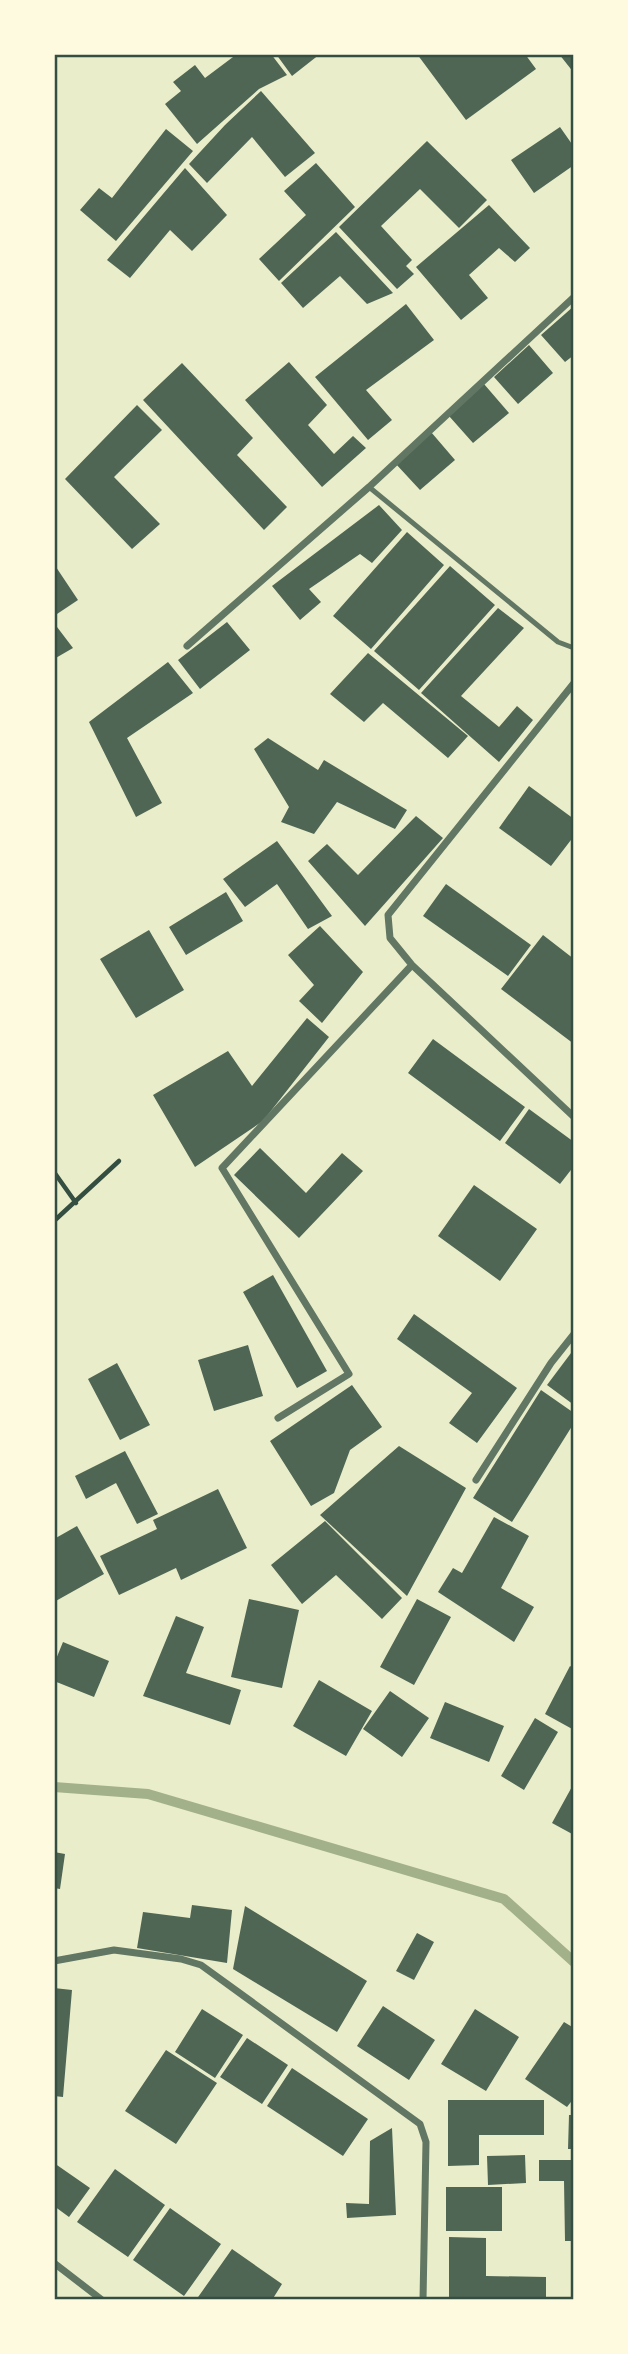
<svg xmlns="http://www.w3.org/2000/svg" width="628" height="2354" viewBox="0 0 628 2354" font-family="'DejaVu Sans',sans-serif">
  <rect width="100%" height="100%" fill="#e9edc9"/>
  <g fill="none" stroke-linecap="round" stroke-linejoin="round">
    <path stroke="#a3b18a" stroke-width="10" d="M54 1787 148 1794 504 1899 574 1962"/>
  </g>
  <path fill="#4f6655" d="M237 54H271L287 75 259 89 197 144 165 104 181 91 173 82 195 65 205 78Z
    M276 54H320L292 76Z
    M417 54H525L536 69 466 120Z
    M559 54H574V73Z
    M261 91 315 153 285 177 252 137 207 183 189 164 225 125Z
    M560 127 574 147V165L534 193 511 160Z
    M166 129 193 151 116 241 80 210 99 188 112 198Z
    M427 141 487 200 459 228 420 189 381 226 412 260 406 266 414 274 397 289 339 227Z
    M316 163 355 207 279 281 259 259 306 215 284 191Z
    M185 168 227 215 192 251 170 230 130 278 107 260Z
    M489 205 530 248 515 262 499 248 469 275 488 298 461 320 416 267Z
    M336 232 393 293 367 304 340 276 303 308 281 283Z
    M406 304 434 340 366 390 392 420 368 440 315 377Z
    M574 306V355L565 362 541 335Z
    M529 345 553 373 518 404 494 377Z
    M289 362 327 405 308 425 334 454 353 436 366 448 322 487 245 400Z
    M182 363 253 438 237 455 287 507 264 530 143 400Z
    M484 384 509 413 473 443 449 416Z
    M137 405 162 430 114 477 160 524 132 549 65 479Z
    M431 432 455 460 420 490 395 463Z
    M379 505 402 530 372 563 360 554 309 589 321 602 300 620 272 586Z
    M407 532 444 565 371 649 333 616Z
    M54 564 78 600 54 616Z
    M450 566 495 605 419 690 374 651Z
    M498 608 524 628 461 696 499 727 517 706 533 720 499 762 421 693Z
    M227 622 250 650 200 689 178 660Z
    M54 623 73 648 54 659Z
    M368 653 468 736 448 758 383 703 364 722 330 694Z
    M168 662 193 693 127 738 162 803 136 817 89 722Z
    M268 738 318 770 324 760 407 810 395 829 337 802 314 834 281 822 289 807 254 749Z
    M529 786 574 819V836L551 866 499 828Z
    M416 816 443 838 365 926 308 861 327 844 358 875Z
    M277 841 332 916 308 929 277 884 245 907 223 879Z
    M446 884 531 945 508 976 423 916Z
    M226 892 243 921 186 955 169 927Z
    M320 926 363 972 322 1023 299 1001 314 985 288 955Z
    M149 930 184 990 136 1018 100 959Z
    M543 935 574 959V1044L501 989Z
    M307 1018 329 1037 263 1121 195 1167 153 1095 228 1051 252 1086Z
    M433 1039 525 1107 500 1141 408 1073Z
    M529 1109 574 1142V1166L560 1184 505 1143Z
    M260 1148 306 1193 342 1153 363 1171 299 1238 234 1175Z
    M474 1185 537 1229 500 1281 438 1236Z
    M273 1275 327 1371 297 1388 243 1292Z
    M414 1314 517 1388 477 1443 449 1423 472 1393 397 1339Z
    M248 1345 263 1396 214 1411 198 1360Z
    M574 1349V1405L547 1385Z
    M117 1363 150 1425 120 1440 88 1379Z
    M352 1385 382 1427 350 1450 334 1493 311 1506 270 1441Z
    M541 1390 574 1413V1423L512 1522 473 1498Z
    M399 1446 466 1488 407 1596 320 1515Z
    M125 1451 158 1514 137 1524 116 1483 86 1499 75 1476Z
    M218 1489 247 1548 181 1580 176 1568 119 1595 100 1556 157 1529 153 1520Z
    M494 1517 529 1536 501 1588 534 1607 514 1642 438 1592 453 1568 462 1573Z
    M325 1521 402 1598 382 1619 336 1575 302 1604 271 1565Z
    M77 1526 104 1574 54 1602V1539Z
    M249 1599 299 1610 282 1688 231 1677Z
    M417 1599 451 1617 414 1685 380 1667Z
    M176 1616 204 1627 186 1673 241 1690 230 1725 143 1696Z
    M63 1642 109 1661 94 1697 54 1681V1664Z
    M570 1666 574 1668V1730L545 1714Z
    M319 1680 372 1711 346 1756 293 1726Z
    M390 1691 429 1718 402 1757 363 1729Z
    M445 1702 504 1726 489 1762 430 1738Z
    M535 1718 558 1732 524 1790 501 1776Z
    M574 1783V1835L552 1823Z
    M54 1852 65 1854 60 1889 54 1888Z
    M192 1905 232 1910 227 1963 137 1948 143 1912 190 1918Z
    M245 1906 367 1981 337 2032 233 1969Z
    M417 1933 434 1942 414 1980 396 1971Z
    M54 1988 72 1990 63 2097 54 2096Z
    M383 2006 435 2040 409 2080 357 2046Z
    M202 2009 243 2035 215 2078 175 2052Z
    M475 2009 519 2037 486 2091 441 2064Z
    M564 2022 574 2028V2098L567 2107 525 2079Z
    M247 2038 288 2065 262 2104 220 2077Z
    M166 2050 217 2083 176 2144 125 2111Z
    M292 2068 368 2119 343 2156 267 2106Z
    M448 2100H544V2135H479V2165L448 2166Z
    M569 2115H574V2149H568Z
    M392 2128 396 2215 347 2218 346 2203 369 2204 370 2141Z
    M525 2155 526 2183 488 2185 487 2156Z
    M539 2160H574V2241H565L564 2181H539Z
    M54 2163 90 2188 69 2217 54 2206Z
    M115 2169 165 2205 128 2257 77 2222Z
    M446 2187H502V2231H446Z
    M170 2208 221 2244 184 2296 133 2260Z
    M449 2237 486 2238V2276L546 2277V2300H449Z
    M232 2249 282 2284 272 2300H196Z"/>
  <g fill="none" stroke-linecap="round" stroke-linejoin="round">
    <path stroke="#344e41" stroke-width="4.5" d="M54 1172 76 1203
      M54 1221 119 1161"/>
    <path stroke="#617663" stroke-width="5" d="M369 487 558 642 574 648"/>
    <path stroke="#617663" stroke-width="7" d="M187 646 369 487 574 297
      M574 683 388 915 390 938 412 965 574 1117
      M278 1418 349 1374 222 1168 412 965
      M476 1480 551 1363 574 1334
      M54 1961 114 1950 181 1959 201 1965 420 2124 426 2142 423 2300
      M54 2263 102 2300"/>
  </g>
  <rect width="628" height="2354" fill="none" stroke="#fefae0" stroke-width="112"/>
  <rect x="56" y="56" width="516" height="2242" fill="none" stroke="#344e41" stroke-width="2.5"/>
</svg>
